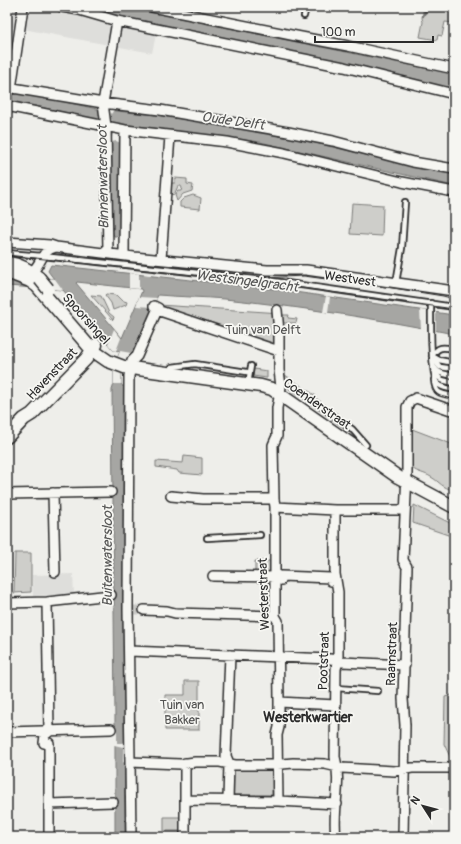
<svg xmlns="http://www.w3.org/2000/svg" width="461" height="844" viewBox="0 0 461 844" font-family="Pangolin,sans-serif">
  <rect width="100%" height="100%" fill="#eeeeea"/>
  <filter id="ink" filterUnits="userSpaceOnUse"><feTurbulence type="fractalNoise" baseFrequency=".025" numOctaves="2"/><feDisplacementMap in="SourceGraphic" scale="8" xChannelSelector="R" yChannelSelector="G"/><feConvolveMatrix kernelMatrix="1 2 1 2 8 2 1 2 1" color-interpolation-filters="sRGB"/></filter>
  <g filter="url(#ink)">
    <path fill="#dededb" d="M7 7H162L152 53 7 26Z
      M73 574 74 595 33 596 32 575Z"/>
    <path fill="#cececa" stroke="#7c7c7a" d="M424 7H454V23L445 22 442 36 438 35 437 40 420 37 423 22 422 18Z
      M7 45H11L7 75Z
      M175 178 187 179V184L193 185 192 191 183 194 177 201 175 195 178 191H181L182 188 181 186H178L174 195 171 194V183H175Z
      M193 195 201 198 200 209 180 207V202L184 198Z
      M352 203 383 205 382 236 350 234Z
      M106 294 116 295 121 300 127 302 126 305 113 310 111 303 105 295Z
      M91 295 101 296 109 313 114 317 113 320Z
      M159 305 281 313V315H289L288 318 297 319 296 323H281V354L158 313Z
      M254 369 267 371V378L253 376Z
      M285 375 316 396 311 404 285 386Z
      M412 429 454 445V490C442 488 440 482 431 477 425 473 418 473 412 468Z
      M184 456 202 458V475L179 473 177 470 156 467V461L183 463Z
      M414 505 454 525V537L413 523Z
      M15 553H31V592L14 593Z
      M255 561H272L273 569 264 574H255Z
      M185 681H199V730H165V695H185Z
      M454 694V761H452L444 744 445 697Z
      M232 769 272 770V795H232Z
      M164 817H181V831H164Z"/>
    <path fill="#a6a6a3" stroke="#757573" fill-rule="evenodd" d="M91 7H126L454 74V89L349 64 139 21 95 9Z
      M7 89 97 109 155 115 230 126 290 137 422 168 454 174V186L260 142 201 134 122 124V232L120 236H114L111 227V145L114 123 7 100Z
      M51 265 274 289 454 315V334C378 319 302 307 225 299 203 297 180 297 158 295L133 354 131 353 121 373V384L124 388 123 416 125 837H115V718L112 390 114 384V368L120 351 113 350 63 290 7 286V276L54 279 48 271ZM77 282 141 289 142 291 122 338 76 283Z"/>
    <path fill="#eeeeea" d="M97 109 114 110 111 114V119L114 123 122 124V146L121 143 116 141 112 142 111 145 114 123 95 119H98L100 115V110Z
      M129 273 139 274V289L129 288Z
      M7 275 55 279 63 290 28 287Z
      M326 296 330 297 328 312H323Z
      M139 297 157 298 153 307 136 306Z
      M420 310 436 312V332L421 329Z
      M114 329 121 338 116 351 113 350 108 344Z
      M120 351 131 353 121 373V384H114V368Z
      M114 726 117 728V743H124L126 745V764L123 762V747L114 745Z"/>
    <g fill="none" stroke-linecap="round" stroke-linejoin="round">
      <path stroke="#757573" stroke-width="2.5" d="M439 7 449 10 454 7
        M423 16 428 7"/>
      <path stroke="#c7c7c4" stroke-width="9" stroke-dasharray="9 4.5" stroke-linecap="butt" d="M134 610H144"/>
      <g stroke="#2b2b2b" stroke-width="8">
        <path id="lane" d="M304 16 306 7
          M7 253 42 256 273 281 454 307
          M396 283 402 248 405 202
          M431 303C431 317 430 375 437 383 441 388 448 388 454 390
          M432 356C438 346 443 347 454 349
          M432 356 439 360 454 363
          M433 359 440 367 454 369
          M172 367 195 364 247 372
          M434 367C438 374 446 374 454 376
          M434 373 442 380 454 383
          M434 380C435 394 441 394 454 396
          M248 384 251 366
          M313 401 352 429 366 445
          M207 538 260 535
          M336 688 378 691"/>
      </g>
      <g stroke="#2b2b2b" stroke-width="12">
        <path id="street" d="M62 7 79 10 117 21 344 67 454 94
          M152 7 301 37 348 46 454 69
          M7 87 103 103 160 110 288 132 333 141 413 162 454 169
          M11 89 23 7
          M7 106 125 130 227 142 284 153 402 182 454 192
          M7 242 50 245 56 247 134 257 267 270H306L454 291
          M108 253 106 126 103 103 117 21
          M124 255 125 130
          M161 259 170 136
          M26 271 32 272C43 262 40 251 56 247
          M157 310 279 351
          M277 310 279 332V370L281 387 277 408V436L273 445 274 499 275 507V616L278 621 279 702V727L277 735 278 801
          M53 493 55 572
          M7 494 111 492
          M171 496 203 499H274
          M275 507 335 510H405
          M335 510V574L338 592V660L336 669 335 757C342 784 332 810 336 837
          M213 576 275 577
          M275 579 281 580V576L331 578V581L336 580
          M47 602 49 732 45 735 44 743H49V804
          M7 603 47 602 111 595
          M144 610 167 611 175 613 275 616
          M129 651 330 659 338 660 342 662 405 665
          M279 702 336 705
          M7 732 111 729
          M130 762 180 764 195 762H220L235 765H272L293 763 325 764 342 768 394 771 412 768H454
          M185 800 278 801 337 804
          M228 800 229 763 226 756 230 655
          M49 837V804L113 802
          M131 837 128 610 129 376 132 361 137 356 158 308 154 306
          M185 837V763
          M403 837 405 725 403 699 407 567 403 560 407 473V407L410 401 416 398 454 411"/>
      </g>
      <g stroke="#2b2b2b" stroke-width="15">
        <path id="secondary" d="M7 263C20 264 29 270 39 278
          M7 272 30 281 37 286 92 350 108 361 124 367 261 386 272 389 398 477 454 507
          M7 437 24 419 32 414 86 359 96 345"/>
      </g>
      <use href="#lane" stroke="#f6f6f2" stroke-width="4.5"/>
      <use href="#street" stroke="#f6f6f2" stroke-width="9"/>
      <use href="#secondary" stroke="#f6f6f2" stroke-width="12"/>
      <path stroke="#2b2b2b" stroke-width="1" d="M7 255 260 282 454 309
        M261 278 304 276 393 288 443 296 454 299"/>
      <g stroke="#2b2b2b" stroke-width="15" stroke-linecap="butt">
        <path id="secondary-bridge" d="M39 278 48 289"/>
      </g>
      <use href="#secondary-bridge" stroke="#f6f6f2" stroke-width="12"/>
    </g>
  </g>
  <g text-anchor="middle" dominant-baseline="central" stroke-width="3.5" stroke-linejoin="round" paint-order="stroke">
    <g font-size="13" fill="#2b2b2b" stroke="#f6f6f2">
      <text transform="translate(350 279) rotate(8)">Westvest</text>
      <text transform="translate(86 319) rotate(48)">Spoorsingel</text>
      <text transform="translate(52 374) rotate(-46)">Havenstraat</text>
      <text transform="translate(317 404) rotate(35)">Coenderstraat</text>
      <text transform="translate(264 594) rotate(-92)">Westerstraat</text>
      <text transform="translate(392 654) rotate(-88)">Raamstraat</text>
      <text transform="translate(324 661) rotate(-88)">Pootstraat</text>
    </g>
    <g font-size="13" fill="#545453" stroke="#f6f6f2">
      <text x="263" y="330">Tuin van Delft</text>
      <text x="182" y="705">Tuin van<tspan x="182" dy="15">Bakker</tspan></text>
    </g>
    <g font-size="14" font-style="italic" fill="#565655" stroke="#f6f6f2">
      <text transform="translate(233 121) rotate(8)">Oude Delft</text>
      <text transform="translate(103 177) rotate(-91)">Binnenwatersloot</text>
      <text transform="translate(247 281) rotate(7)">Westsingelgracht</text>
      <text transform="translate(107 556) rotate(-90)">Buitenwatersloot</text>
    </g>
    <g font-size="14" font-weight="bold" fill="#2b2b2b" stroke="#f6f6f2">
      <text x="308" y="717">Westerkwartier</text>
    </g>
  </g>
  <rect width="461" height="844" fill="none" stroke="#f6f6f2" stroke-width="24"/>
  <rect x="12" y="12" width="437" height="820" fill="none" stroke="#2b2b2b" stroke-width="1.5" filter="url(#ink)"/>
  <g transform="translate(423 806) rotate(306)" stroke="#f6f6f2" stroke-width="3" paint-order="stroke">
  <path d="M0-3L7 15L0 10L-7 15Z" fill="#2b2b2b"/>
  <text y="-6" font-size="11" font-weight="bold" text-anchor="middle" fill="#2b2b2b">N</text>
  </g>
  <path d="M315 36v6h118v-6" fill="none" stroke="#2b2b2b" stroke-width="2"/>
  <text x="321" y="36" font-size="12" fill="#2b2b2b" stroke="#f6f6f2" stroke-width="3" paint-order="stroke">100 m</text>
</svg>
